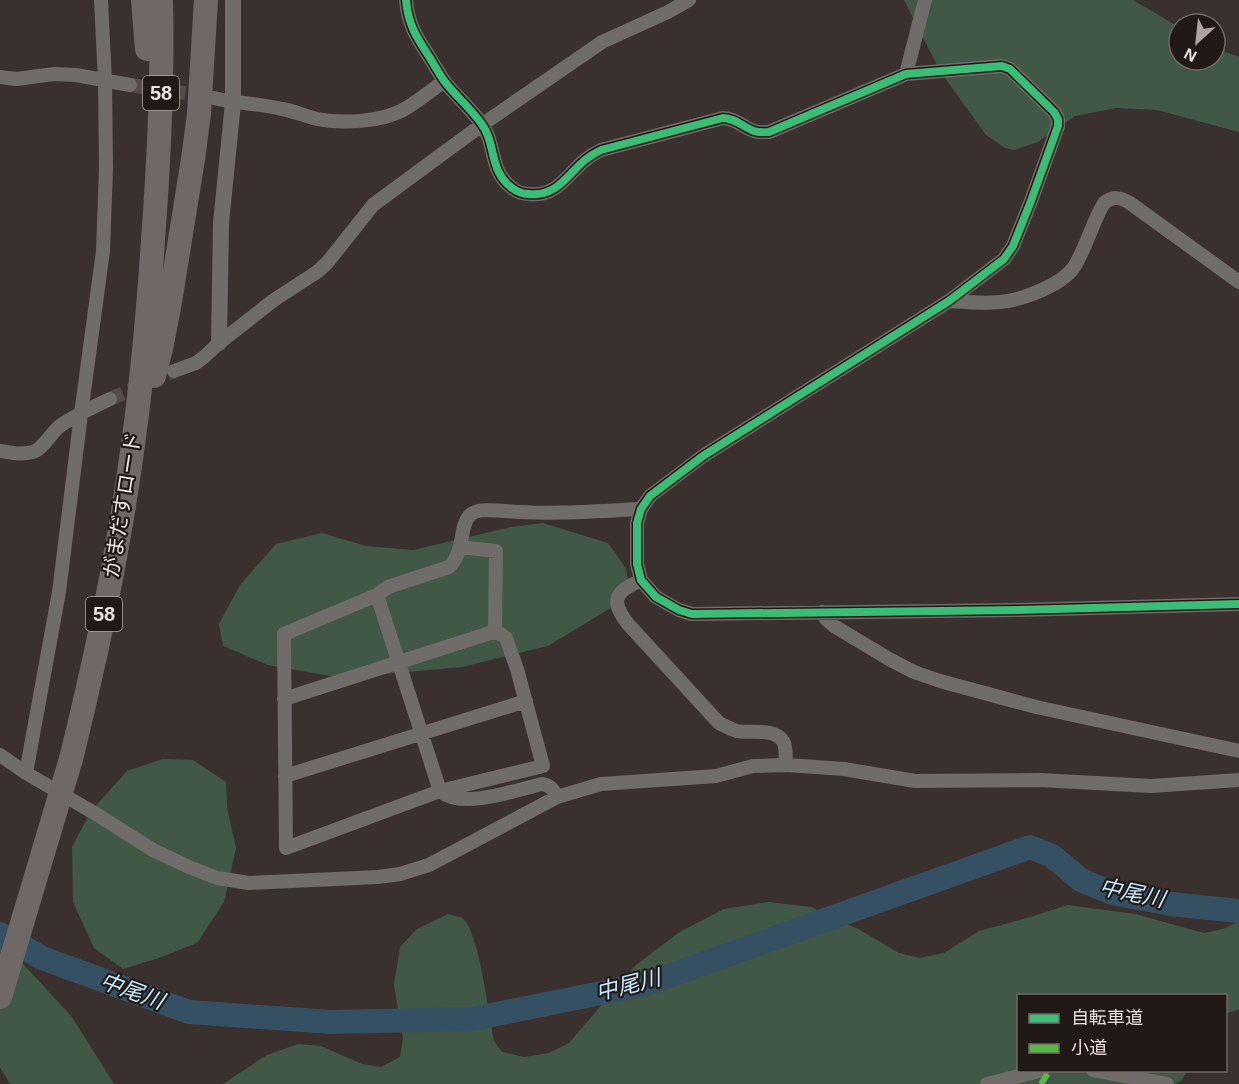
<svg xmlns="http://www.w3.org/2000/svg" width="1239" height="1084" viewBox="0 0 1239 1084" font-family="Arial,'Noto Sans JP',sans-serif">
  <rect width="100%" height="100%" fill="#3a312e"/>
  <path fill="#405845" d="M904 0H1133L1179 27V60H1215V48L1239 57V132L1157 110 1116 108 1075 116 1038 142 1014 150 1005 148 986 135 940 71Z
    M543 523 608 543 625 567 630 585 614 606 548 646 462 667 341 678 268 665 223 646 219 624 240 585 276 544 322 533 366 546 413 550 511 527Z
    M163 759 193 760 226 782 227 808 236 848 224 902 197 943 159 958 123 969 94 948 73 902 72 847 91 811 127 771Z
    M769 902 811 907 860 930 899 953 920 958 944 953 979 931 1027 918 1068 905 1135 914 1204 933 1223 929 1239 921V1009L1228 1013 1226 1015V996H1018V1070L1187 1071 1181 1081 1175 1084H223L267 1055 298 1044 321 1046 362 1064 381 1067 400 1057 403 1038 394 985 400 947 417 929 448 914C452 915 458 916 462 918 479 929 489 1018 494 1041L502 1052 524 1057 549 1053 569 1043 636 965 678 933 724 909Z
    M0 939 72 1017 114 1084H10L0 1067Z"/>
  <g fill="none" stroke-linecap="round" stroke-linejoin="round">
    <path stroke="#355062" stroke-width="24" d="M0 934 42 958 189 1012 331 1022 472 1019 646 984 1030 847 1052 856 1081 880 1112 893 1171 904 1239 911"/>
    <path stroke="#554b48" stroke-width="14" stroke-dasharray="14 7" stroke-linecap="butt" d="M130 85 205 96
      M110 399 174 371"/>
    <path stroke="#706c6a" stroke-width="14" d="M406 0C408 25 417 38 430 58 435 66 439 74 445 82 456 96 470 108 481 123 497 144 488 170 512 188 516 191 523 194 529 194 557 197 567 175 585 160 590 156 595 153 601 150L723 118C735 118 743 127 754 131 759 133 764 132 769 132L906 74 1002 66 1010 69 1054 112 1058 119V126L1031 201 1013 246 1004 259 949 301 703 456 650 496 641 509 637 523V564L641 580 656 597 679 610 692 614 1018 610 1239 604
      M906 74 925 0
      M0 77 16 79 54 74 76 75 130 85
      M214 98C237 104 259 103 282 109 294 111 305 116 317 119 341 124 381 122 403 110 417 102 431 91 444 81
      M949 301C965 302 984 304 1000 302 1022 300 1062 285 1074 267 1086 248 1092 223 1104 203 1113 196 1120 197 1130 203L1239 282
      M174 371 196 363 204 357 219 343 274 300 317 272 327 263 373 205 483 124 602 42 668 12 689 0
      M0 451C11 453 22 455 33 452 43 449 50 434 60 426 75 415 93 407 110 399
      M460 547 496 551 495 632
      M641 580C616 592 609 599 628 624L719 723C725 726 730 729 737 731 750 734 774 727 783 741 787 747 785 757 786 765
      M377 595 440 791C463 810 515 790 542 784 550 785 553 789 557 797
      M822 612 826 619 834 626 889 659 914 672 940 681 1036 707 1239 751
      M284 699 490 633H499L506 638 517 669 543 766 440 791 286 848 284 634 377 595 388 587 449 567C465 552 459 528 469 516 478 507 494 511 505 511 550 515 595 511 641 509
      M0 755 26 773 96 814 153 850 189 867 217 878 249 883 378 877 400 874 429 865 557 797 601 784 716 776 753 766 786 765 844 769 915 781 1040 780 1151 786 1239 780
      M26 773 59 592 81 414 103 251 106 168 105 81 101 0
      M285 776 526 701
      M1093 1070 1167 1084
      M987 1084 1043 1070"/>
    <path stroke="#706c6a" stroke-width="16" d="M219 343 221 223 233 103V0"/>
    <path stroke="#706866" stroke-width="24" d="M143 0 147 49
      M154 376 161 349 170 302 193 159 199 114 206 0
      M71 759C95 662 116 564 130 466 141 391 148 316 153 240 159 160 163 80 161 0"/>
    <path stroke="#706866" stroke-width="24" d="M0 997 71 759"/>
    <path stroke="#58b947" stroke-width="6" stroke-dasharray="12 6" stroke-linecap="butt" d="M1041 1084 1050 1070"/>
    <g stroke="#201916" stroke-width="11">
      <path id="cycleway" d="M406 0C408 25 417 38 430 58 435 66 439 74 445 82 456 96 470 108 481 123 497 144 488 170 512 188 516 191 523 194 529 194 557 197 567 175 585 160 590 156 595 153 601 150L723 118C735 118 743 127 754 131 759 133 764 132 769 132L906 74 1002 66 1010 69 1054 112 1058 119V126L1031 201 1013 246 1004 259 949 301 703 456 650 496 641 509 637 523V564L641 580 656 597 679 610 692 614 1018 610 1239 604"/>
    </g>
    <use href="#cycleway" stroke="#3abd76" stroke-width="8"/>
  </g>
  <g text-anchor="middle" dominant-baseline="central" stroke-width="4.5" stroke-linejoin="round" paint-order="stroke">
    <g fill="#201916" stroke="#b0a5a2" stroke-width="1.5">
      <rect x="143" y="76" width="36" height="34" rx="4.5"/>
      <rect x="86" y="597" width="36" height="34" rx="4.5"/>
    </g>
    <g font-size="20" font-weight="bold" fill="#ede1de">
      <text x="161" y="93">58</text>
      <text x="104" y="614">58</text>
    </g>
    <g font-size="21" fill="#ede1de" stroke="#201916">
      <text transform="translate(122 505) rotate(-81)">がまだすロード</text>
    </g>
    <g font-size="22" font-style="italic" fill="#c5e7fe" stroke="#201916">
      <text transform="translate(1132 893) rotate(12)">中尾川</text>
      <text transform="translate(628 985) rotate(-14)">中尾川</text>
      <text transform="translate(132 991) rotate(20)">中尾川</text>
    </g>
  </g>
  <rect x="1017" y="994" width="210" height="78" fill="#201916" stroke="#726966" stroke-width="1.5"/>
  <rect x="1029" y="1014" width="30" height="9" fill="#3abd76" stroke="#726966" stroke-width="1.5"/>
  <text x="1071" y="1024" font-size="18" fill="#ede1de">自転車道</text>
  <rect x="1029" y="1044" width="30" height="9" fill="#58b947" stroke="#726966" stroke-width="1.5"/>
  <text x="1071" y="1054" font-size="18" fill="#ede1de">小道</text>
  <g transform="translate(1197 42) rotate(207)"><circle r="28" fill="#201916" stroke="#726966" stroke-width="1.5"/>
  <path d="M0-4.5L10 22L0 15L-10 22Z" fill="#aea3a0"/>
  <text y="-9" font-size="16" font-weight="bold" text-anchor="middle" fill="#ede1de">N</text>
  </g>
</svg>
